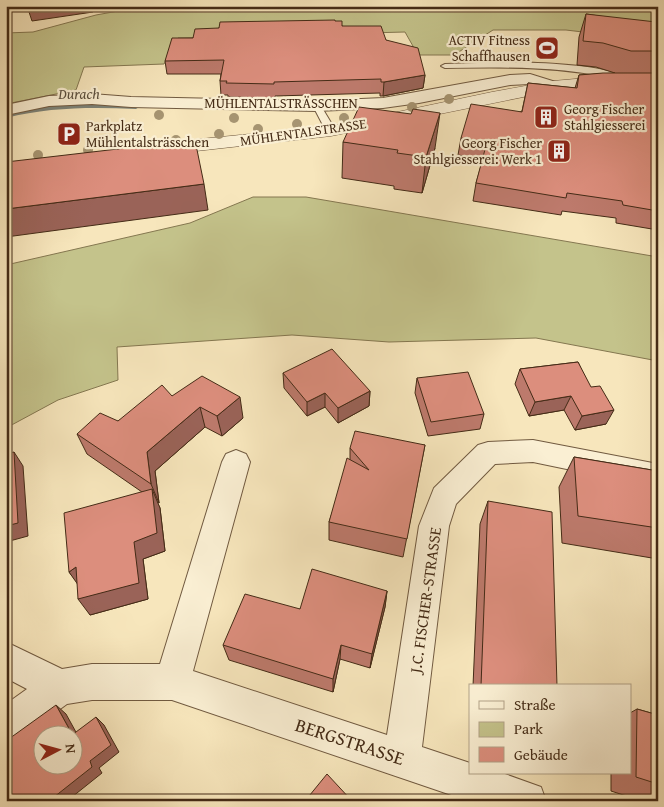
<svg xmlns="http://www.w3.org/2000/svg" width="664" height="807" viewBox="0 0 664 807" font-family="'Gentium Book Plus',serif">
  <rect width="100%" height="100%" fill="#f7e6bc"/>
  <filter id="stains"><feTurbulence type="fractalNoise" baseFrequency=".004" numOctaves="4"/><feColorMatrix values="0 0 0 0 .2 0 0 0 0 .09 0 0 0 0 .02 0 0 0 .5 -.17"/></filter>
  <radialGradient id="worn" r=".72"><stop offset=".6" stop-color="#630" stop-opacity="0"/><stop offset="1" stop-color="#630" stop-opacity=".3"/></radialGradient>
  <path fill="#c4c38b" stroke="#847750" d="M146 6H658V41L566 30H493L454 55H418L405 32 178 38 164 64 84 67 76 90 6 104V33L33 32 96 15Z
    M253 197H306L658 257V361L536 338 389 342 292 335 117 347 118 380 58 400 6 428V265L190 223Z"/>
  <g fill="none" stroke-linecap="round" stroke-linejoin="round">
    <path fill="#7c8379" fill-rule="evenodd" d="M71 104C84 104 129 102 139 107L136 109C92 107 49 107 6 118V114L39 107Z"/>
    <g stroke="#715a40" stroke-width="2">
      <path id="service" d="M512 62C537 63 606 64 625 78L621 80C562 66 505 67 445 68L441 66 445 64Z
        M317 103 321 106 336 131 334 133 331 134 326 131 313 106Z"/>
    </g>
    <g stroke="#715a40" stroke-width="2">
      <path id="minor" d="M530 74 559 83 561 86 559 89 553 91 529 84 510 85 419 103 383 108 317 111 131 107 92 104 49 106 6 115V105L49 96 92 94 131 97 317 101 383 98 510 75Z
        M533 440 658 464V488L533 462 495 464 456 504 449 526 422 747 470 763V773H502L541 787 546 801H469L172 700H92L67 704 19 739 6 744V704L27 689 6 678V642L62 669 92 664H160L222 462 226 454 236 450 246 454 250 462 193 671 387 735 419 526 434 488 478 445 488 442Z"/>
    </g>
    <g stroke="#715a40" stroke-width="1">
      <path id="tertiary" d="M598 77H658V87H598L553 91 331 136 160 155 153 153 151 149 153 145 160 143 331 126 492 92 553 81Z"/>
    </g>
    <use href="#service" fill="#faefd3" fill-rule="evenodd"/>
    <use href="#minor" fill="#faefd3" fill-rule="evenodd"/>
    <use href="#tertiary" fill="#faefd3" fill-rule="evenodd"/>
  </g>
  <g fill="#a69471">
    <circle cx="449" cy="99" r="5"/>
    <circle cx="412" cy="107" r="5"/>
    <circle cx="159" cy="115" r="5"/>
    <circle cx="234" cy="118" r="5"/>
    <circle cx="344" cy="118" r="5"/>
    <circle cx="297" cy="124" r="5"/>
    <circle cx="138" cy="127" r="5"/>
    <circle cx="258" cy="129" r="5"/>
    <circle cx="219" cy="134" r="5"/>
    <circle cx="176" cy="140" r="5"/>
    <circle cx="132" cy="145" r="5"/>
    <circle cx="88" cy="150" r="5"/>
    <circle cx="38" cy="155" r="5"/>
  </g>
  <path fill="#bd7a6c" stroke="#442b16" d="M586 14 658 25V230L616 223V218L562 211 561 215 473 201 476 183 483 159 458 155 461 138 522 111 528 83 575 88 579 75 615 73 596 67 577 65 579 37Z
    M342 26 386 40 425 75 423 88 383 96H380V93L275 96V98L228 97V95H221L220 81 221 74H167L165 61 193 38 219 28Z
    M343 142 435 148 422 193 394 189V186L342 178Z
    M578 362 606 424 575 430 564 410 529 416 515 384 520 369Z
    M283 373 370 391 369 406 338 423 325 407 307 416 284 388Z
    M417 378 484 414 480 429 428 436 415 393Z
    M172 396 243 418 222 436 205 427 155 471 159 503 157 502 160 508 165 551 143 559 148 599 90 615 77 582 69 572 142 492 87 454 77 434 118 421Z
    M658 415V431L653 423Z
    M425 445 403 557 329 540V522L350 459V448Z
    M574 457 658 471V559L562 543 559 487Z
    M488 501 557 686H473L480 524Z
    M387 591 385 607 370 668 340 659 333 692 229 660 223 645 300 609Z
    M637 709 658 715V801H642L611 791V773H630V713Z"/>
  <path fill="#9a6358" stroke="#442b16" d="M27 6H91L93 12 32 21Z
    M425 75 423 88 383 96 384 82Z
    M440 113 435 148 422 193 426 157Z
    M204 184 208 210 6 237V209Z
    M370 391 369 406 338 423V408Z
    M325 393V407L307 416V402Z
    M571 396 564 410 529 416 535 402Z
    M240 397 243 418 222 436 217 416Z
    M200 407 205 427 155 471 159 503 151 484 147 452Z
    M614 410 606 424 575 430 582 416Z
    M14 452 23 466 28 536 6 542V526Z
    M152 489 160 508 165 551 143 559 148 599 90 615 78 599Z
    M76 567 81 589 69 572Z
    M387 591 385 607 370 668 372 654Z
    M341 645 340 659 333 692V679Z
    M56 705 66 714 82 743 72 734Z
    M96 717 104 725 119 752 99 768 102 773 67 801H49L90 761Z"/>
  <path fill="#dc8e7d" stroke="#442b16" d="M586 14 656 22V25H658V51H631L603 43 583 41Z
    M335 20V21H342V26H381L386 40 418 48 425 75 384 82H381V79L274 82V84L226 83 227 81H220L224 60 165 61 172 38H193L195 29 219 28 220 22Z
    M603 73H658V211L623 205 622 201 567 193 566 198 476 183 487 142 461 138 471 104 522 112 528 83 577 88 579 75Z
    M359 107 411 114 413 109 440 113 426 157 397 153 398 150 343 142Z
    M195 140 204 184 6 209V162Z
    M332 349 370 391 338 408 325 393 307 402 283 373Z
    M578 362 591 387 600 386 614 410 582 416 571 396 535 402 520 369Z
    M468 372 484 414 431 422 417 378Z
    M202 376 240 397 217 416 200 407 147 452 151 484 77 434 100 413 118 421 162 385 172 396Z
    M355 431 425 445 407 539 329 522 347 458 369 470 350 448Z
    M14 452 18 523 6 526V454Z
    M574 457 658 471V528L578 516Z
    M152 489 157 533 134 542 139 583 78 599 76 567 69 572 64 513Z
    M488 501 552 512 557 686H481Z
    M312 569 387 591 372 654 341 645 333 679 223 645 245 594 300 609Z
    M56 705 72 734H42V764H72V735L96 717 111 745 90 761 92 767 49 801H6V741Z
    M637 709 658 715V784L636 777Z
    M327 774 352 801H305Z"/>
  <defs>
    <g id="stadium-square" transform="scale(1.25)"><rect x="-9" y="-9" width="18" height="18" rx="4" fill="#8f2418" stroke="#faefd3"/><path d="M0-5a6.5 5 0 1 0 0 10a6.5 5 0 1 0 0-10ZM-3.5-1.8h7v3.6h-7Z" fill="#fff"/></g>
    <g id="building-square" transform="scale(1.25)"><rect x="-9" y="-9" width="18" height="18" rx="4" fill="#8f2418" stroke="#faefd3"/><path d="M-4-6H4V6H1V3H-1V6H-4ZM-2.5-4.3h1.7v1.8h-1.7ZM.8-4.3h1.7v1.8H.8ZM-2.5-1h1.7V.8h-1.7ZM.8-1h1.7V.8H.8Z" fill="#fff"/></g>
    <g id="parking-square" transform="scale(1.25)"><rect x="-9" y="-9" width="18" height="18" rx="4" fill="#8f2418" stroke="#faefd3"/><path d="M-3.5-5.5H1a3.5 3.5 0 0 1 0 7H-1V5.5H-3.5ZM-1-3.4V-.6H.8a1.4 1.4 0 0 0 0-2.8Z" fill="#fff"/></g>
  </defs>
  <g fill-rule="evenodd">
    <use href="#stadium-square" x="547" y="48"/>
    <use href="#building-square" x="546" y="117"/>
    <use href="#parking-square" x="69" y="134"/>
    <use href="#building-square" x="559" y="151"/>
  </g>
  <g text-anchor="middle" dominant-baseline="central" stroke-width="4.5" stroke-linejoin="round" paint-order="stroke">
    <g font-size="14" fill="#442b16" stroke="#faefd3" text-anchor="end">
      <text x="530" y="40">ACTIV Fitness<tspan x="530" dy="16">Schaffhausen</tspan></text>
      <text x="564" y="109" text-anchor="start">Georg Fischer<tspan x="564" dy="16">Stahlgiesserei</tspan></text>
      <text x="86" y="126" text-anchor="start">Parkplatz<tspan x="86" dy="16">Mühlentalsträsschen</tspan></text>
      <text x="542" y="143">Georg Fischer<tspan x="542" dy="16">Stahlgiesserei: Werk 1</tspan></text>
    </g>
    <g font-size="14" fill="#442b16" stroke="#faefd3">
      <text x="281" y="103">MÜHLENTALSTRÄSSCHEN</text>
      <text transform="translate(303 132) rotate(-8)">MÜHLENTALSTRASSE</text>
    </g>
    <g font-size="15" font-style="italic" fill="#5c503f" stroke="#faefd3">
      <text x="79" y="93">Durach</text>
    </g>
    <g font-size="16" fill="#442b16" stroke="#faefd3">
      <text transform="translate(425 600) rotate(-82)">J.C. FISCHER-STRASSE</text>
    </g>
    <g font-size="19" fill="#442b16" stroke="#faefd3">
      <text transform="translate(350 741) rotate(18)">BERGSTRASSE</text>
    </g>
  </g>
  <rect width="664" height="807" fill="none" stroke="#f7e6bc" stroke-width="25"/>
  <rect x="8" y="8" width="649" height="792" fill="none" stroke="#442b16" stroke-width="2.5"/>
  <rect x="12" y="12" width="639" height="782" fill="none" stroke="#442b16"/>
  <rect x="469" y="684" width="162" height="90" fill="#faefd3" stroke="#b1a187"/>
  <rect x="479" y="701" width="25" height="8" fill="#faefd3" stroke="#b1a187"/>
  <text x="514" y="710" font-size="15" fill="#442b16">Straße</text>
  <rect x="479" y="722" width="25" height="15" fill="#c4c38b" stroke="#b1a187"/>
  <text x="514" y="734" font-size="15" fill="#442b16">Park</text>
  <rect x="479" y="747" width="25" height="15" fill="#dc8e7d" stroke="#b1a187"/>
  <text x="514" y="760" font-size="15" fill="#442b16">Gebäude</text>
  <g transform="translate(58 750) rotate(84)"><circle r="24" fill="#faefd3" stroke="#b1a187"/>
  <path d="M0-4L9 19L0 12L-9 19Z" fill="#8f2418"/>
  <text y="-8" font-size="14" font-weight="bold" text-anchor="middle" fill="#442b16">N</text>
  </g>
  <rect width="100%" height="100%" filter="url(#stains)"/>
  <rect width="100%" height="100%" fill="url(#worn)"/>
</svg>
